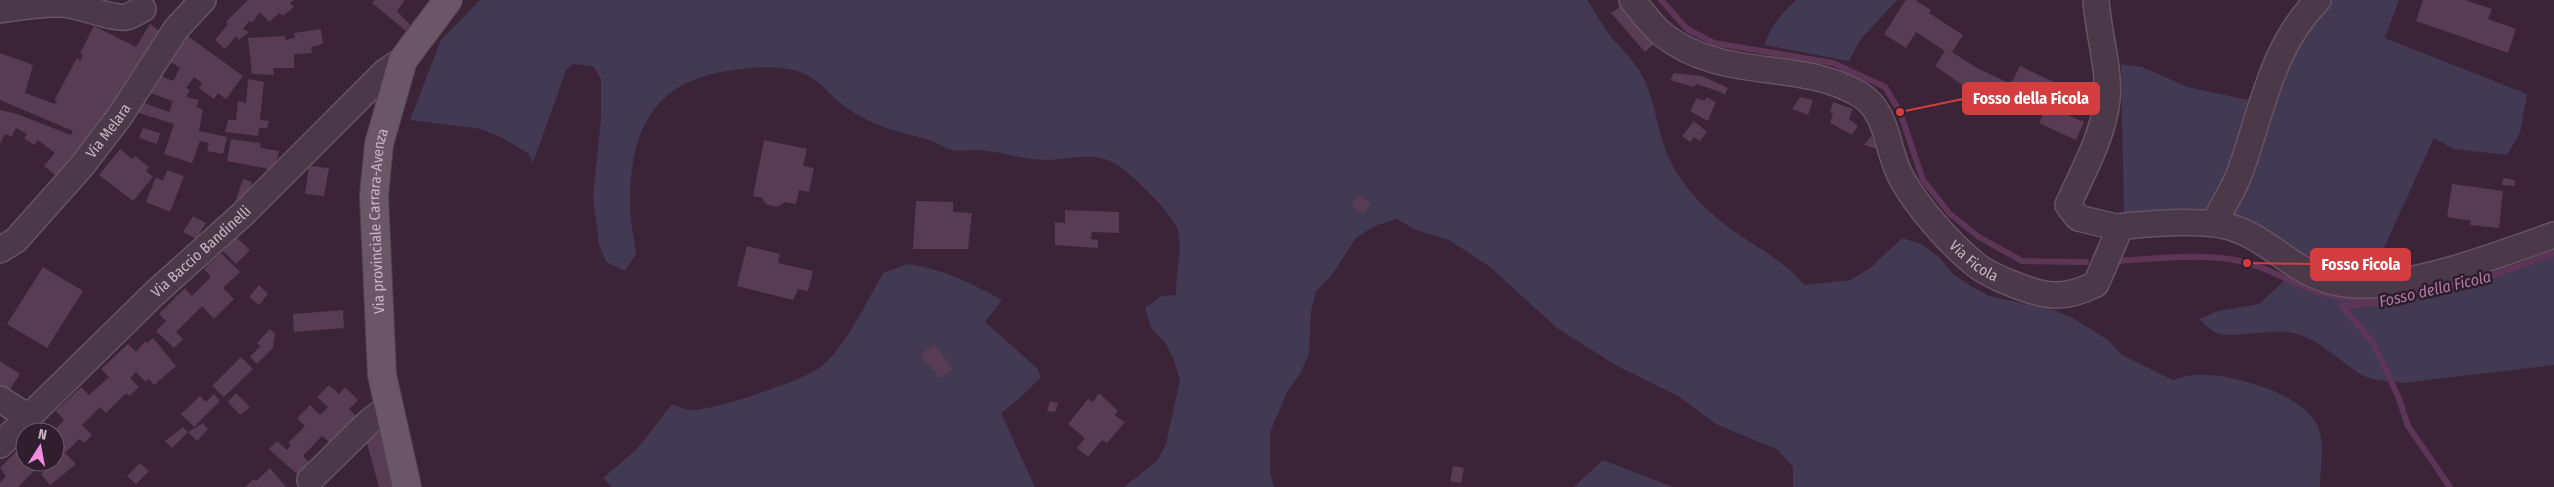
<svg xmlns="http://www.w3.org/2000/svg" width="2554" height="487" viewBox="0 0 2554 487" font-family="'Fira Sans Condensed',sans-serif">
  <rect width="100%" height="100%" fill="#3b2438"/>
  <path fill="#423952" d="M480 0H1587C1596 13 1603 27 1612 38 1623 51 1635 61 1643 77 1658 108 1657 141 1677 173 1688 191 1706 210 1723 223 1750 245 1782 257 1804 285L1850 280 1869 269 1902 238 1921 244 1939 257 1953 274 1971 286 1989 296 2054 310 2073 318 2108 340 2122 355 2173 380C2180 378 2188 375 2195 375 2230 372 2312 395 2320 433 2324 449 2320 471 2320 487H1793V467L1778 450 1716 424 1678 396 1617 366 1557 328 1489 266 1449 240 1416 230 1397 219 1374 226 1356 238 1331 276 1316 291 1311 312 1309 354 1300 374 1287 392 1270 432V473L1274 487H1124L1157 461 1166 444 1180 380 1174 360 1165 342 1151 328 1145 308 1162 296 1176 295C1175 274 1183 251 1178 231 1174 214 1131 174 1116 164 1095 151 1070 159 1048 160 1026 160 1002 152 980 150 971 149 961 152 952 150 944 148 937 142 929 140 898 131 871 126 844 106 831 96 821 82 807 75 785 64 757 67 735 70 657 79 632 124 630 198 629 216 634 236 636 254L625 271 606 262 599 244 593 197 601 118V79L593 66 573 64 566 70 533 163 528 153 502 138 481 129 410 120 441 40Z
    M1796 0H1897L1860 40 1849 61 1765 45C1769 27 1783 12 1796 0Z
    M2329 0H2399L2385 38 2527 94 2520 133 2507 155 2454 149 2434 138 2374 270 2358 272 2328 269 2230 214 2282 68Z
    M2121 64 2142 67 2188 87 2253 101 2214 208 2204 211 2134 216 2124 214Z
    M2554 253V365L2403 383C2390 381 2373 381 2362 375 2339 361 2320 339 2293 333 2272 328 2229 340 2214 332 2209 329 2204 323 2199 319L2218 311 2259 304 2289 276 2314 286 2456 281Z
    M908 264C943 269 971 283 1002 300L985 322 1037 368 1041 377 1021 397 1001 413 1035 487H612L603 478 637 449 672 404C677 406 684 409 690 410 713 411 806 380 823 365 847 344 867 301 883 273Z
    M1603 460 1673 487H1574Z"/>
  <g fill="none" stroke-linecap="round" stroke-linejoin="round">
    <path stroke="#5d3557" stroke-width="6" d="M1661 0 1687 29 1714 43 1833 63 1885 87 1900 112 1923 180 1950 214 1979 237 2022 261 2086 262
      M2119 261C2162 258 2207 252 2248 263 2272 270 2292 283 2315 291 2339 300 2365 299 2390 300
      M2342 306 2381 303 2475 282 2554 253
      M2342 306 2373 343 2398 396 2408 426 2450 487"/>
  </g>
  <path fill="#573c53" d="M248 0H294L290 3 294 7 283 16 279 13 269 22 260 12 252 23 249 21 243 29 249 32 239 40 236 36 225 49 215 40 228 24 226 22Z
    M375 0H405L397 11 410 25 406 31 372 3Z
    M1906 0H1915L1931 10 1929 13 1963 35 1952 52 1977 68 2011 84 2020 66 2060 85 2052 103 2070 111 2068 115 2084 122 2076 140 2039 123 2049 101 2016 86 2007 107 1968 89 1935 66 1945 51 1916 32 1906 48 1884 34Z
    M2423 0H2465L2492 9 2488 19 2516 29 2508 53 2416 21Z
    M1621 6 1656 42 1645 52 1611 13Z
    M150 24 166 36 61 180 44 166 55 153 38 140 34 145 24 138 27 134 16 128 12 137 5 134 0 143V110L17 114 71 135 73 131 0 100V53L33 65 25 93 55 104 57 100 54 101 77 58 80 61 83 55 80 53 94 26 136 47Z
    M321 29 323 44 311 47 312 53 294 54V68H273L274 75 252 74 248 38 285 36V40L295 38 294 33Z
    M185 34 243 76 226 99 218 93 214 99 199 88 202 83 194 77 186 88 190 90 186 97 199 100 196 107 203 110 199 131 227 137 223 154 207 151 209 143 200 141 192 163 164 154 174 124 133 111 141 102 169 112 173 101 147 92 159 75 173 81 180 68 168 60Z
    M1674 73 1702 76 1728 88 1725 95 1718 91 1696 84 1694 87 1670 80Z
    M248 79 264 82 260 120 269 121 267 128H259L258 136 225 132 228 120H236L238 101 246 103Z
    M1706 97 1716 102 1708 121 1690 111 1697 98 1705 101Z
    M1800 97 1813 100 1808 115 1792 109Z
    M1833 102 1853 109 1849 119 1858 126 1852 135 1830 123 1833 113 1830 112Z
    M1694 121 1707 132 1700 141 1694 137 1690 142 1682 136Z
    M143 128 160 133 157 144 139 138Z
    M1871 136 1877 149 1864 145Z
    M231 139 260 143 261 148 279 151 274 170 227 161Z
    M764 140 807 149 803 166 814 168 809 192 799 190 796 204 785 202 777 207 766 204 762 198 753 196Z
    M120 149 132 159 135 156 149 167 146 171 153 177 133 201 99 175Z
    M309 166 329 168 324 196 305 194Z
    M167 170 184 176 170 212 146 202 156 177 163 181Z
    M2503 178 2515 180V186L2502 185Z
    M243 179 252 182 248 193 235 202Z
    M2452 184 2503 191 2499 228 2470 225 2471 221 2447 217Z
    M1359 195 1371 203 1364 214 1351 206Z
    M916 201 953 202V212L972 213 968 249H913Z
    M1065 210 1119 212V233L1092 232 1091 239 1098 240V248L1055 245V222L1065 223Z
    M193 216 206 223 196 239 183 232Z
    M236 237 250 250 236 264 223 251Z
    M747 246 780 254 778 263 813 271 808 291 798 289 793 300 737 286Z
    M221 253 240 272 223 288 234 299 214 319 202 306 176 332 183 339 174 348 156 331 166 321 159 314 185 288 192 296 211 277 204 269Z
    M43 267 83 291 47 348 7 324Z
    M259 285 268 294 259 305 249 297Z
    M343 310 344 328 294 332 293 314Z
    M270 329 275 334 273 348 257 364 250 357 260 346 257 343Z
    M153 338 176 366 154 385 149 379 145 382 136 372 130 378 139 387 130 396 126 393 106 413 100 407 82 425 92 435 84 443 79 439 65 453 76 464 50 485 41 474 48 468 43 462H55V432H53L64 420 56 411 81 387 89 395 109 377 101 369 128 344 136 352 145 341 147 343Z
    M934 344 953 369 940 378 920 355Z
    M241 357 253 369 224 397 212 386Z
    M0 361 20 374 2 402 0 400Z
    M329 385 339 394 345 387 358 400 349 409 356 416 330 443 322 436 303 456 310 463 298 475 269 449 277 441 287 450 291 445 288 443 305 426 297 418 310 405 320 415 328 407 317 397Z
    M236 393 250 407 240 415 228 402Z
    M1099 393 1118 411 1114 415 1125 422 1107 443 1102 440 1088 457 1077 448 1085 438 1068 424 1088 399 1093 402Z
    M214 394 220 401 194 427 181 414 200 396 206 402Z
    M1050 401 1058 403 1055 412 1047 411Z
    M203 423 208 429 197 441 188 432 172 448 165 441 183 427 188 432Z
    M381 432 395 487H379L365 436Z
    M24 443 25 462H43L18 487H0V483L6 476 0 468Z
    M140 463 149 471 136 484 127 476Z
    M1453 466 1464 468 1461 483 1450 481Z
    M270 468 286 487H245L254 479 256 481Z"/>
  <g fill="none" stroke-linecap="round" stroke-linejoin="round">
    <g stroke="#665363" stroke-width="28">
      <g id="minor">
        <path id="s1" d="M1632 0C1642 11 1651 25 1662 34 1724 83 1797 58 1859 94 1889 111 1886 151 1902 179 1919 209 1949 243 1976 265 1991 277 2034 294 2053 295 2068 296 2084 290 2096 284L2117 235 2116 227 2078 218 2068 205C2083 171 2103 137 2107 100 2110 69 2098 32 2096 0"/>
        <path d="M0 10C20 7 41 3 62 4 81 5 110 19 126 17 132 16 138 11 143 9"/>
        <path d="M2215 223C2222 205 2234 190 2240 172 2262 112 2271 47 2318 0"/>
        <path d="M2116 227C2147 224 2205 218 2233 228 2275 242 2296 277 2344 284 2404 292 2497 255 2554 235"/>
        <path id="s2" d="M0 250 16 240 81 167 120 116 176 29 203 0"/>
        <path d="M0 399 28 417"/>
        <path id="s3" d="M0 445 155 293 244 213 385 72 403 60"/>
        <path d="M310 480 371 420 389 407"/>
      </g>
    </g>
    <g stroke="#544151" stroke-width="30">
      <g id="major">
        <path id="s4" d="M407 487 382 375 374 196 379 144 403 60 448 0"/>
      </g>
    </g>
    <use href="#minor" stroke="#4b3848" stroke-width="25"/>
    <use href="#major" stroke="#6b5668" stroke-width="28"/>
  </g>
  <g text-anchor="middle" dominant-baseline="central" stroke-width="5" stroke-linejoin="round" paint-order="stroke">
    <g font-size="15" fill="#c7b4c3" stroke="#301d2d">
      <text stroke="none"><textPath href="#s2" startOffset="162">Via Melara</textPath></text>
      <text stroke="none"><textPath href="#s4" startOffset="269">Via provinciale Carrara-Avenza</textPath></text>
      <text stroke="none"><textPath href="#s3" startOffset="279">Via Baccio Bandinelli</textPath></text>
      <text stroke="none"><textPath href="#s1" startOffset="461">Via Ficola</textPath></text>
    </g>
    <g font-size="16" font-style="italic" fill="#ad7ca6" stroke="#301d2d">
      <text transform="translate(2435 289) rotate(-13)">Fosso della Ficola</text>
    </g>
  </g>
  <path fill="none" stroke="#d43d3f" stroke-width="2" d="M1900 112L1963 99M2247 263L2311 264"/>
  <g fill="#d43d3f" stroke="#301d2d" stroke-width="2">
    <circle cx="1900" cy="112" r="5"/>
    <circle cx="2247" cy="263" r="5"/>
  </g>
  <g fill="#d43d3f" stroke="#d43d3f" stroke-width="2">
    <rect x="1963" y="83" width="136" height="31" rx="5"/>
    <rect x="2311" y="249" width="99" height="31" rx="5"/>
  </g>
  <g font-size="16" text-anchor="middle" font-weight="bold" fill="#fff">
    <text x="2031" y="104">Fosso della Ficola</text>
    <text x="2361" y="270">Fosso Ficola</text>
  </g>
  <g transform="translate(40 447) rotate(11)"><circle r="24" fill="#301d2d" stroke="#6c5969"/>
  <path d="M0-4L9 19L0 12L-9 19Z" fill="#f28ddf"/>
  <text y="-8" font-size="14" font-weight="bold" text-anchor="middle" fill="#c7b4c3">N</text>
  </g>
</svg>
